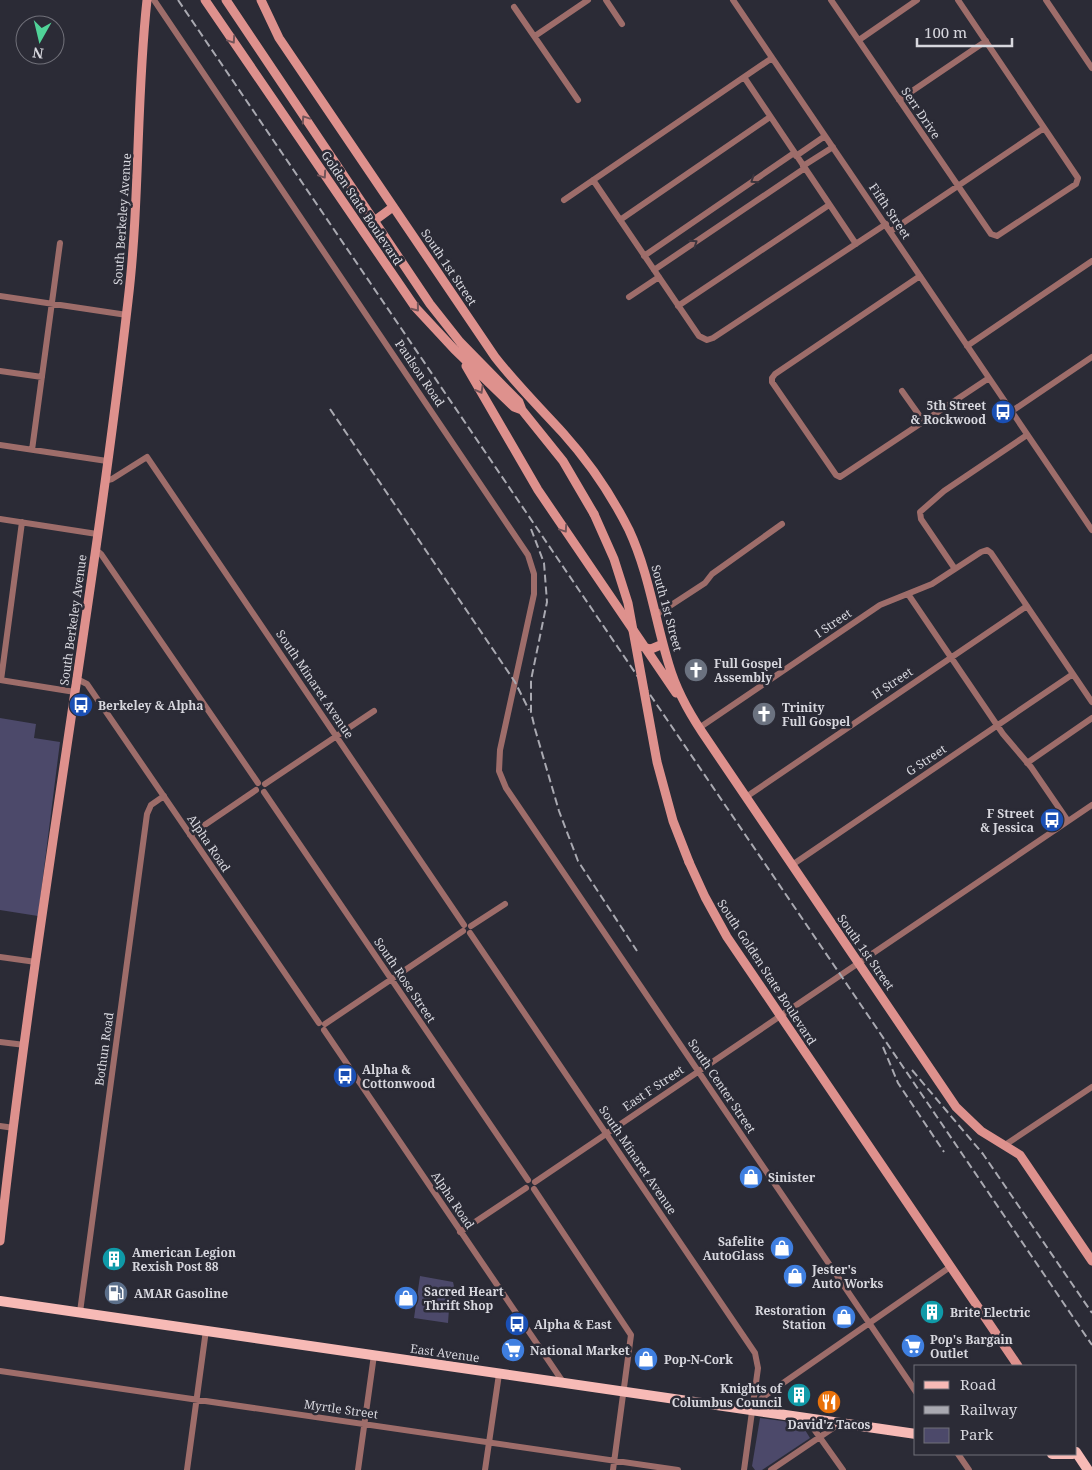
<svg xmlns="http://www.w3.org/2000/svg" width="1092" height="1470" viewBox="0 0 1092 1470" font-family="'Noto Serif',serif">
  <rect width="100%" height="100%" fill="#2b2b36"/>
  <path fill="#4c496a" d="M0 718 36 724 34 738 60 742 38 916 0 910Z
    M420 1276 453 1282 459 1308 454 1307 449 1309 448 1323 414 1318Z
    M760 1418 797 1423 802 1425 810 1438 762 1470H755L752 1466Z"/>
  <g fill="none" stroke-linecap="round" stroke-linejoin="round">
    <path stroke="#9e6d6a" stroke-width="6" d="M154 0 528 555 534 574V594L500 750 499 771 506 788 916 1392
      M606 0 622 24
      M733 0 1092 530
      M831 0 991 234 997 236 1076 184 1078 178 958 0
      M1046 0 1092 68
      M514 7 578 100
      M535 36 588 0
      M859 40 917 0
      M744 77 856 244
      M899 100 986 41
      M796 156 825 136
      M803 166 833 147
      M593 180 699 336 707 340 713 338 886 224
      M564 200 772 58
      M620 220 770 117
      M891 231 1044 128
      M644 256 794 153
      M654 270 805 168
      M920 276 775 374 772 378V382L836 475 840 477 989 378
      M0 296 127 315
      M629 297 659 277
      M678 306 829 205
      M967 346 1092 261
      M0 371 42 377
      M902 391 924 422
      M1012 411 1092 357
      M0 445 107 461
      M32 450 60 243
      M104 481 112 479 147 457 464 925
      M0 519 97 534
      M95 549 101 554 258 783
      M955 569 921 519 920 512 944 491 1027 435
      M908 594 1003 734 1031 767 1068 821
      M656 615 705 583 712 574 782 524
      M77 679 87 684 319 1023
      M0 680 75 692
      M1 680 22 522
      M699 728 880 605 932 584 981 552 987 550 991 553 1092 702
      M1027 763 1092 718
      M265 784 374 711
      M264 792 528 1180
      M746 797 1027 606
      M190 835 256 790
      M792 865 1073 674
      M471 926 505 904
      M470 933 755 1353 758 1368 744 1470
      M0 957 36 962
      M325 1024 463 931
      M324 1030 563 1382
      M0 1042 25 1045
      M0 1126 14 1128
      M1005 1145 1092 1087
      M535 1182 1092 805
      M534 1189 631 1335 613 1470
      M460 1232 526 1188
      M80 1312 147 814 151 805 164 796
      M0 1371 678 1470
      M752 1409 763 1397 950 1267
      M806 1418 843 1470
      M958 1454 969 1470
      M187 1470 206 1330
      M358 1470 374 1355
      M485 1470 499 1374
      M771 1470 842 1422"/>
    <path stroke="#de918d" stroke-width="9" d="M205 0 415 307 454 349 514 407 522 410
      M226 0 430 304 460 342 519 402 522 410 563 461 594 514
      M261 0 279 38 495 357C516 384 540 408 563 433 589 462 612 496 629 530 649 573 655 620 669 665 676 689 688 711 702 732L956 1107 981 1131 1020 1155 1092 1261
      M374 221 393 207
      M466 366 538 490 676 693
      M643 647 651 649 663 644
      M689 862 705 897 727 937 1018 1366
      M0 1241C34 927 92 615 128 301 140 201 136 100 147 0"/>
    <path stroke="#f7bab6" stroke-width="10" d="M0 1301 916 1434
      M1076 1452 1088 1470
      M1052 1454H1073"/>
    <path stroke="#a9a9b1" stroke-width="2" stroke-dasharray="8 4" stroke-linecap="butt" d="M178 0 1092 1345
      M330 409 515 682 529 710
      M531 529 544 563 547 602 531 680V712L535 729 559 811 578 861 637 951
      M883 1047 898 1083 944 1152
      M912 1070 983 1154 1092 1313"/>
    <path stroke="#de918d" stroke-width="9" d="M594 514 614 559 628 603 657 762 673 821 689 862"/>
  </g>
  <defs><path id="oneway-chevron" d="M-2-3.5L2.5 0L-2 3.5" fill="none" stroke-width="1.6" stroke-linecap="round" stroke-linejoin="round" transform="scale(1.25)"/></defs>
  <g stroke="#735459">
    <use href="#oneway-chevron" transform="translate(232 40) rotate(56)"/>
    <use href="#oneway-chevron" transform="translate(305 119) rotate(-124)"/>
    <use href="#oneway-chevron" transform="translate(323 175) rotate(56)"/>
    <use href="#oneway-chevron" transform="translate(416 308) rotate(51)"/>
    <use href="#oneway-chevron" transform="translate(480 390) rotate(61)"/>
    <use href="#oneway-chevron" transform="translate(564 529) rotate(56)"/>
  </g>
  <g stroke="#3c353e">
    <use href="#oneway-chevron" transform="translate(754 180) rotate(146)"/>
    <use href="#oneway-chevron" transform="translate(694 243) rotate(-34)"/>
  </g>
  <defs>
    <g id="bus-disc" transform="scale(1.25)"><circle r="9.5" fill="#1a4fb4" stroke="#2b2b36"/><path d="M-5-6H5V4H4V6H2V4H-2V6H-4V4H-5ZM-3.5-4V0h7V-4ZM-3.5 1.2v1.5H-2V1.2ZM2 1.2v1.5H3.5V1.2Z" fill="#fff"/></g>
    <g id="church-disc" transform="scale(1.25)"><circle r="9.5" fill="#6b7280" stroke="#2b2b36"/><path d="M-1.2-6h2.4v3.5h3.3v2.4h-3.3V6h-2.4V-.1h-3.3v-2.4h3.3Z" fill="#fff"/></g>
    <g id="shop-disc" transform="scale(1.25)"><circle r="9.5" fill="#3f7fe0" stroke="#2b2b36"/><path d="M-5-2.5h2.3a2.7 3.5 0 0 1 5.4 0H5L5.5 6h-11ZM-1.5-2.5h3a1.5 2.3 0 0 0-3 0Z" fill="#fff"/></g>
    <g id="building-disc" transform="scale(1.25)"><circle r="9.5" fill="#0f9aa8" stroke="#2b2b36"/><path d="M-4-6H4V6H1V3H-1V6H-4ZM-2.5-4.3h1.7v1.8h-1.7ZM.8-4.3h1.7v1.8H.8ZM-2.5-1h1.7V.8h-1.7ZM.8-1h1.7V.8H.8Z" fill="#fff"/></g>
    <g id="fuel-disc" transform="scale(1.25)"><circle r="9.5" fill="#5c6f8a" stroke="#2b2b36"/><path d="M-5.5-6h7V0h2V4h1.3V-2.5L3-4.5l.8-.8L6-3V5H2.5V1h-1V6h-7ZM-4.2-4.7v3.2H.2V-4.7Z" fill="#fff"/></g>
    <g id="supermarket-disc" transform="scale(1.25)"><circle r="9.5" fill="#3f7fe0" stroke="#2b2b36"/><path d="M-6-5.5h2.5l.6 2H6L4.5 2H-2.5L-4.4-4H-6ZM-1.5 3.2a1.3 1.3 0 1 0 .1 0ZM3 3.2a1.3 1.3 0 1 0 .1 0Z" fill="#fff"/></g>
    <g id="restaurant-disc" transform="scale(1.25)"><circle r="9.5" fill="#e8710a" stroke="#2b2b36"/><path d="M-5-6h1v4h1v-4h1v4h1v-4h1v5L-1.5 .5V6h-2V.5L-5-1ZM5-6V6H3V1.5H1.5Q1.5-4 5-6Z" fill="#fff"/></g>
  </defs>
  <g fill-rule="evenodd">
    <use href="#bus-disc" x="1003" y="412"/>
    <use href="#church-disc" x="696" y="670"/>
    <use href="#bus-disc" x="81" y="705"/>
    <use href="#church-disc" x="764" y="714"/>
    <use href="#bus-disc" x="1052" y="820"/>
    <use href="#bus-disc" x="345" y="1076"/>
    <use href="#shop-disc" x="751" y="1177"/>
    <use href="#shop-disc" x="782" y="1248"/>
    <use href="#building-disc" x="114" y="1259"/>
    <use href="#shop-disc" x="795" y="1276"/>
    <use href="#fuel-disc" x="116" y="1293"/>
    <use href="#shop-disc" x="406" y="1298"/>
    <use href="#building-disc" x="932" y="1312"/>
    <use href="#shop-disc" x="844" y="1317"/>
    <use href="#bus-disc" x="517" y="1324"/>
    <use href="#supermarket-disc" x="913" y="1346"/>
    <use href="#supermarket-disc" x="513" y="1350"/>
    <use href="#shop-disc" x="646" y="1359"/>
    <use href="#building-disc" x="799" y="1395"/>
    <use href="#restaurant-disc" x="829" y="1402"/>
  </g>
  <g text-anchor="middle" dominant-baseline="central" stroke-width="5" stroke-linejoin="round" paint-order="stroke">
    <g font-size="12" fill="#d7d7de" stroke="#2b2b36">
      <text transform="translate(921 113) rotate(56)">Serr Drive</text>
      <text transform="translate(362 208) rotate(56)">Golden State Boulevard</text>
      <text transform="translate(890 211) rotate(56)">Fifth Street</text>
      <text transform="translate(122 219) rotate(-86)">South Berkeley Avenue</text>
      <text transform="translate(449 267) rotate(56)">South 1st Street</text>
      <text transform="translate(420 373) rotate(56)">Paulson Road</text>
      <text transform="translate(667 608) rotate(75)">South 1st Street</text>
      <text transform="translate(73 620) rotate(-82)">South Berkeley Avenue</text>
      <text transform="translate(833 623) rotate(-34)">I Street</text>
      <text transform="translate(892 683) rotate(-34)">H Street</text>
      <text transform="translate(315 684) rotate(56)">South Minaret Avenue</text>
      <text transform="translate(926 760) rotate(-34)">G Street</text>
      <text transform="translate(209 843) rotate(56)">Alpha Road</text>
      <text transform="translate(866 952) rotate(55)">South 1st Street</text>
      <text transform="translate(767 972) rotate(57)">South Golden State Boulevard</text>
      <text transform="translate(405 980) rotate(56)">South Rose Street</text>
      <text transform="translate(104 1049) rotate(-82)">Bothun Road</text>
      <text transform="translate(722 1086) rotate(56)">South Center Street</text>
      <text transform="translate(653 1088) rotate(-34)">East F Street</text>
      <text transform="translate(638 1160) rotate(56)">South Minaret Avenue</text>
      <text transform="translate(453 1200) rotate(56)">Alpha Road</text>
      <text transform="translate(445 1353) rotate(8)">East Avenue</text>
      <text transform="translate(341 1409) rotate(8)">Myrtle Street</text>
    </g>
    <g font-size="12" font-weight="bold" fill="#d7d7de" stroke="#2b2b36" text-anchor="start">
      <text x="986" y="405" text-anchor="end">5th Street<tspan x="986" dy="14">&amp; Rockwood</tspan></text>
      <text x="714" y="663">Full Gospel<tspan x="714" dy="14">Assembly</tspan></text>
      <text x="98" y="705">Berkeley &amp; Alpha</text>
      <text x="782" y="707">Trinity<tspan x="782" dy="14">Full Gospel</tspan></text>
      <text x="1034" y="813" text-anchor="end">F Street<tspan x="1034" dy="14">&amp; Jessica</tspan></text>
      <text x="362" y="1069">Alpha &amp;<tspan x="362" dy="14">Cottonwood</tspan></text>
      <text x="768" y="1177">Sinister</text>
      <text x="764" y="1241" text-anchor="end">Safelite<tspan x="764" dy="14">AutoGlass</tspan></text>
      <text x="132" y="1252">American Legion<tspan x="132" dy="14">Rexish Post 88</tspan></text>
      <text x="812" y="1269">Jester's<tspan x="812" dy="14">Auto Works</tspan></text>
      <text x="424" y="1291">Sacred Heart<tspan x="424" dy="14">Thrift Shop</tspan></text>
      <text x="134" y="1293">AMAR Gasoline</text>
      <text x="826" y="1310" text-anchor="end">Restoration<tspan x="826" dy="14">Station</tspan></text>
      <text x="950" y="1312">Brite Electric</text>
      <text x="534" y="1324">Alpha &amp; East</text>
      <text x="930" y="1339">Pop's Bargain<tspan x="930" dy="14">Outlet</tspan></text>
      <text x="530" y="1350">National Market</text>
      <text x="664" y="1359">Pop-N-Cork</text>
      <text x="782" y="1388" text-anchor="end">Knights of<tspan x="782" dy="14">Columbus Council</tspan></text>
      <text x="829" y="1424" text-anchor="middle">David'z Tacos</text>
    </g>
  </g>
  <rect x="914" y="1365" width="162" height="90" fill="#2b2b36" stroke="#707079"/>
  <rect x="924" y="1381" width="25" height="8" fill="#f7bab6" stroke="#707079"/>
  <text x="960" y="1390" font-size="15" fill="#d7d7de">Road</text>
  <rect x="924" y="1406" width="25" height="8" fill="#a9a9b1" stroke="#707079"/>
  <text x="960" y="1415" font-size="15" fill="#d7d7de">Railway</text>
  <rect x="924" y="1428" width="25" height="15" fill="#4c496a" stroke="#707079"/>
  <text x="960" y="1440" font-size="15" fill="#d7d7de">Park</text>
  <g transform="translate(40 40) rotate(188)"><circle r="24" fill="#2b2b36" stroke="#707079"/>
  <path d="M0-4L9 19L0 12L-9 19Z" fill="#50d398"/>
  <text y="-8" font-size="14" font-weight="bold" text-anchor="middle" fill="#d7d7de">N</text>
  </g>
  <path d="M917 38v8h95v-8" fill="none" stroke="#d7d7de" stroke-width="2.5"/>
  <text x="924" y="38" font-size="15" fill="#d7d7de" stroke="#2b2b36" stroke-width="4" paint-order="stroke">100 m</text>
</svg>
